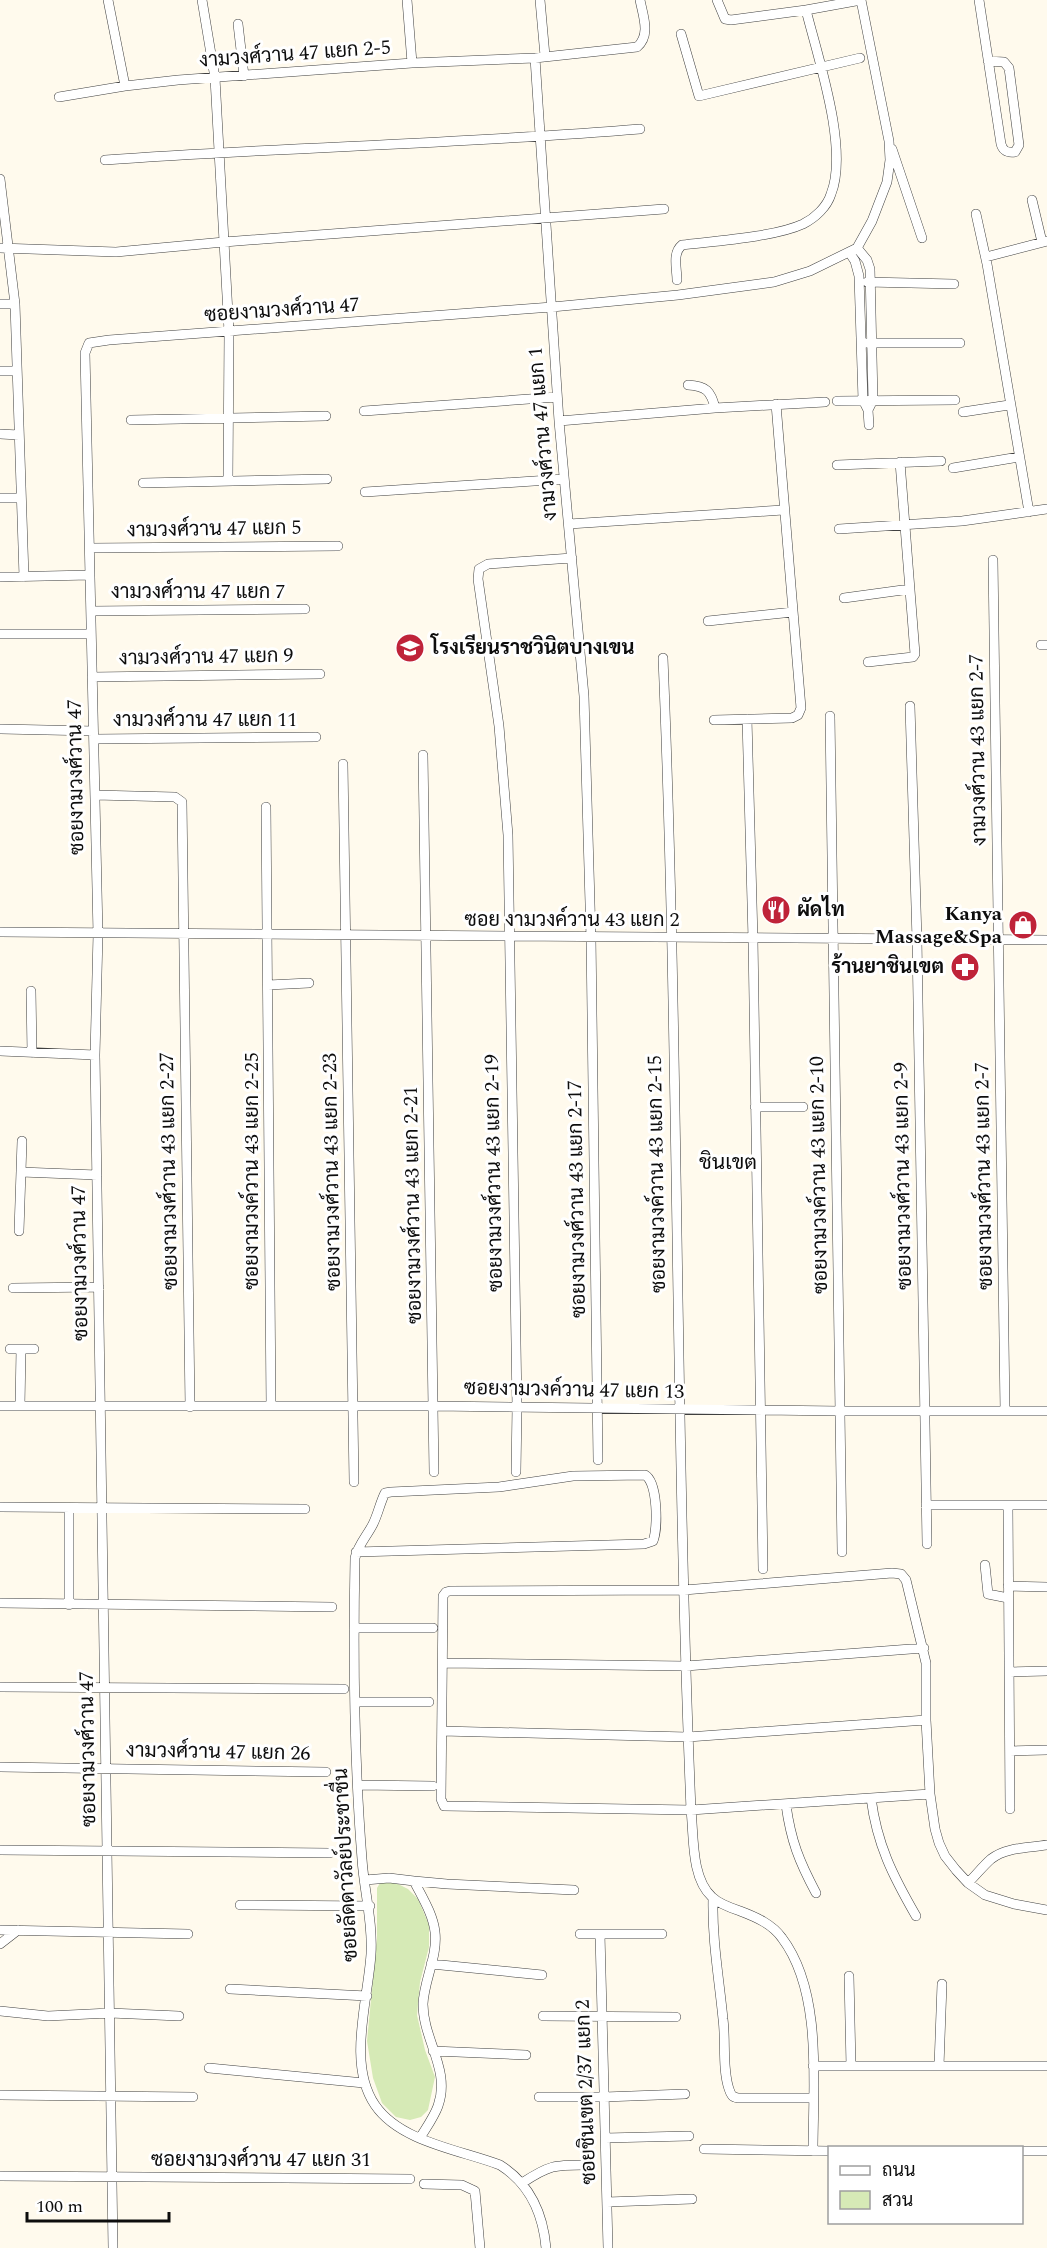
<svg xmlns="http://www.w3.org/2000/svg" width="1047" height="2248" viewBox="0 0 1047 2248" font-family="Spectral,Sarabun,serif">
  <rect width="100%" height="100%" fill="#fffaed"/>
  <path fill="#d6eab6" d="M394 1882 408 1889 418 1899 429 1925V1947L420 1982 417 2015 425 2050 435 2077 428 2110 421 2117 410 2120 396 2117 382 2103 373 2078 367 2041 377 1938V1888L380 1883Z"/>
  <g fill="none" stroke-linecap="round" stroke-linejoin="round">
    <g stroke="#404040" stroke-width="10">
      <path id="minor" d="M108 0 125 86
        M202 0 215 78 229 332 228 481
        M407 0 412 63
        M540 0 545 56
        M979 0 1001 144C1003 151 1007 153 1015 152L1019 145 1009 68 1004 62 988 61
        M238 24 244 76
        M681 34 699 96 860 58
        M535 58 559 421 584 696 591 938 598 1460
        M59 97 125 86 178 80 412 63 535 58 637 47C651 35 643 16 640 0
        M892 149 922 238
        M105 160C283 147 462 144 640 129
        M0 179 15 304 24 577
        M1032 200 1042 242
        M976 214 987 264 1029 512
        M0 248 116 252 224 242 664 209
        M857 248 867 260 870 269 873 400 868 410
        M849 252 855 261 859 276 863 400 868 410 869 425
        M986 257 1047 241
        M677 280C677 269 672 253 682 245 715 241 775 237 803 224 815 218 827 207 831 194 849 149 818 58 806 10L731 20 725 19 717 0
        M867 282 954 284
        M0 304H15
        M866 343H960
        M0 371H17
        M688 385C706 386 711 391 715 408
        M837 401 955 400
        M364 411 557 397
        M963 412 1009 405
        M131 420 326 416
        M559 421 715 408 825 402
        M0 434 19 435
        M837 465 941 461
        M953 468 1019 457
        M143 483 327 479
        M365 492 564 479
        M0 498H21
        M569 524 783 510
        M839 529 962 521 1047 509
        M90 548 338 546
        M993 560 1005 1411
        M0 577 90 575
        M844 598 910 589
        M91 611 305 609
        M708 621 793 612
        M0 634H91
        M1041 645H1047
        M663 658C679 1042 675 1426 691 1810 694 1837 691 1878 712 1897 719 1904 731 1908 740 1911 756 1917 772 1924 782 1938 823 1992 813 2086 813 2151
        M868 662 913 657 915 654 900 462
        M92 677 320 674
        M910 706 917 940 927 1544
        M830 716 842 1552
        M747 719 753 939 763 1569
        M714 720 792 718 798 715 801 708 776 404
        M1 729 93 731
        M94 739 316 737
        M423 755 434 1472
        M343 764 354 1482
        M95 795 175 797 182 802 190 1407
        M266 807 271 1406
        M0 932 1047 940
        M268 985 309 983
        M31 991 32 1053
        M0 1051 95 1055
        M755 1107H803
        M21 1172 97 1175
        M19 1231 22 1141
        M13 1288 99 1287
        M10 1349H34
        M0 1406H434L840 1411H1047
        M20 1406 21 1349
        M516 1472 517 1407 508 835 499 726 478 579 479 569 488 564 572 558
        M926 1505H1047
        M1008 1505 1010 1809
        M0 1507 305 1509
        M69 1508V1605
        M356 1552 644 1544 653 1541C658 1529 658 1482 645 1475L573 1476 499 1487 391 1492 385 1493C380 1503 378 1514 373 1524 367 1536 358 1545 355 1558 353 1658 354 1759 362 1859 364 1891 373 1921 371 1954 368 2001 347 2064 375 2105 400 2142 461 2150 500 2165 530 2184 543 2213 546 2248
        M985 1565 988 1594 1008 1598
        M1008 1586 1047 1587
        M0 1603 332 1607
        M354 1628H433
        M443 1663 686 1666 924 1648
        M1010 1672 1047 1671
        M0 1687 344 1689
        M355 1702H429
        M442 1731 688 1737 926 1720
        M1010 1751 1047 1750
        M0 1767 326 1772
        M359 1785 433 1786
        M930 1794 691 1810 444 1806 441 1799 443 1596 446 1592 450 1591 684 1590 892 1573 901 1574 906 1580 926 1663V1720L930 1794 935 1829 939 1843 945 1856 956 1870 968 1883 985 1895 1014 1904 1047 1910
        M871 1798C877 1845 893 1876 916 1916
        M786 1805C791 1841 799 1861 816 1893
        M0 1850 330 1853
        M365 1880 389 1878 414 1881C422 1897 433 1914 435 1932 438 1956 424 1980 423 2004 423 2040 451 2070 438 2106 434 2117 426 2128 420 2138
        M414 1881 447 1884 574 1890
        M968 1883C976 1875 983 1866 991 1859 1006 1847 1029 1848 1047 1845
        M713 1898C712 1940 719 1978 723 2019 726 2042 722 2068 729 2089 731 2095 732 2097 738 2098H813
        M240 1905 370 1906
        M0 1930 188 1934
        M580 1934H662
        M600 1934 608 2248
        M0 1944 18 1930
        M431 1964 542 1975
        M849 1976 851 2066
        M230 1989 367 1996
        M0 2011 48 2016 110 2013 179 2016
        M543 2016 676 2017
        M433 2051 526 2055
        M813 2066H1047
        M939 2066 942 1984
        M209 2068 364 2083
        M0 2095 193 2097
        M539 2097H604L685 2094
        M605 2138 689 2136
        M704 2149 830 2151
        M1022 2151H1047
        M0 2176 410 2179
        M522 2183C551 2164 555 2165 589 2165
        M424 2184 462 2185 475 2191 480 2248
        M607 2202 692 2199
        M113 2248 95 1055 98 934 85 353 89 343 109 340 552 307 678 295 774 282 810 271 857 248 872 221 887 182 890 160 889 141 861 0 806 10"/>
    </g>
    <use href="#minor" stroke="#fff" stroke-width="9"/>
  </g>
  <defs>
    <g id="school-disc" transform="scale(1.5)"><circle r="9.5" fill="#bf2339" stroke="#fff"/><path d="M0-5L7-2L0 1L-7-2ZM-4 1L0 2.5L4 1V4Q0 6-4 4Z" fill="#fff"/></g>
    <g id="restaurant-disc" transform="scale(1.5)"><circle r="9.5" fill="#bf2339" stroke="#fff"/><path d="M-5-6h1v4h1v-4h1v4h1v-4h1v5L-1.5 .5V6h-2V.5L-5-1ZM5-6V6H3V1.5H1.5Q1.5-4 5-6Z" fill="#fff"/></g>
    <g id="shop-disc" transform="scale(1.5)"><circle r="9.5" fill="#bf2339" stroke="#fff"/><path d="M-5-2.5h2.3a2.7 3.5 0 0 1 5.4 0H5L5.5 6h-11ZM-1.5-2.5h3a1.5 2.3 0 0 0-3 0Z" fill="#fff"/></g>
    <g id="pharmacy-disc" transform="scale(1.5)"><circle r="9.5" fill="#bf2339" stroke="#fff"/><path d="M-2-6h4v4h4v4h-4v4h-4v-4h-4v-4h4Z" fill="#fff"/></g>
  </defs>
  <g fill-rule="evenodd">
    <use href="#school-disc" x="410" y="648"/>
    <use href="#restaurant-disc" x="776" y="910"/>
    <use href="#shop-disc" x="1023" y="925"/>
    <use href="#pharmacy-disc" x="965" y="967"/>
  </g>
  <g text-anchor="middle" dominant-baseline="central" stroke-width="6" stroke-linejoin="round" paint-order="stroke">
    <g font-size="20" fill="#0d0d0d" stroke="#fff">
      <text transform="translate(295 54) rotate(-4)">งามวงศ์วาน 47 แยก 2-5</text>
      <text transform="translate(282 310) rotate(-4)">ซอยงามวงศ์วาน 47</text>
      <text transform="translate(543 434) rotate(-95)">งามวงศ์วาน 47 แยก 1</text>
      <text transform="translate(214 529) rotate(-1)">งามวงศ์วาน 47 แยก 5</text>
      <text x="198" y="592">งามวงศ์วาน 47 แยก 7</text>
      <text transform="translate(206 657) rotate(-1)">งามวงศ์วาน 47 แยก 9</text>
      <text x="205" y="720">งามวงศ์วาน 47 แยก 11</text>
      <text transform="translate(978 750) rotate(-91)">งามวงศ์วาน 43 แยก 2-7</text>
      <text transform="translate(76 777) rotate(-91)">ซอยงามวงศ์วาน 47</text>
      <text x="572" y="920">ซอย งามวงค์วาน 43 แยก 2</text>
      <text transform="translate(169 1171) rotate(-91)">ซอยงามวงศ์วาน 43 แยก 2-27</text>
      <text transform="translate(252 1171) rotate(-90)">ซอยงามวงค์วาน 43 แยก 2-25</text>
      <text transform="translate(332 1172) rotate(-91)">ซอยงามวงศ์วาน 43 แยก 2-23</text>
      <text transform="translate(494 1173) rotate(-91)">ซอยงามวงศ์วาน 43 แยก 2-19</text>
      <text transform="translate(657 1174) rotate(-91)">ซอยงามวงค์วาน 43 แยก 2-15</text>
      <text transform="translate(819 1175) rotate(-91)">ซอยงามวงค์วาน 43 แยก 2-10</text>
      <text transform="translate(903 1176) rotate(-91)">ซอยงามวงศ์วาน 43 แยก 2-9</text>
      <text transform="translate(984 1176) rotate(-91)">ซอยงามวงศ์วาน 43 แยก 2-7</text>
      <text transform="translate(577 1199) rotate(-91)">ซอยงามวงศ์วาน 43 แยก 2-17</text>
      <text transform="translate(413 1205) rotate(-91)">ซอยงามวงศ์วาน 43 แยก 2-21</text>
      <text transform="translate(80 1263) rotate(-91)">ซอยงามวงศ์วาน 47</text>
      <text transform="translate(574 1390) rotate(1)">ซอยงามวงค์วาน 47 แยก 13</text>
      <text transform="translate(88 1749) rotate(-91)">ซอยงามวงศ์วาน 47</text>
      <text transform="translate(218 1752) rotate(1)">งามวงศ์วาน 47 แยก 26</text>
      <text transform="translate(346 1865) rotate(-93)">ซอยลัดดาวัลย์ประชาชื่น</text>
      <text transform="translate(586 2092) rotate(-92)">ซอยชินเขต 2/37 แยก 2</text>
      <text x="261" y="2160">ซอยงามวงศ์วาน 47 แยก 31</text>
    </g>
    <g font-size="20" font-weight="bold" fill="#0d0d0d" stroke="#fff" text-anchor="start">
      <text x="431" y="648">โรงเรียนราชวินิตบางเขน</text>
      <text x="797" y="910">ผัดไท</text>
      <text x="1002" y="914" text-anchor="end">Kanya<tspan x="1002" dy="23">Massage&amp;Spa</tspan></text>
      <text x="944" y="967" text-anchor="end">ร้านยาชินเขต</text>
    </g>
    <g font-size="21" fill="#0d0d0d" stroke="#fff">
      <text x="728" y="1163">ชินเขต</text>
    </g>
  </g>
  <rect x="828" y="2146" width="195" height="78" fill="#ffffff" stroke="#9e9e9e" stroke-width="1.5"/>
  <rect x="840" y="2166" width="30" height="9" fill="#ffffff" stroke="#9e9e9e" stroke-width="1.5"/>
  <text x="882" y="2176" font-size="18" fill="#0d0d0d">ถนน</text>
  <rect x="840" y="2191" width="30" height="18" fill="#d6eab6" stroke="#9e9e9e" stroke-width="1.5"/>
  <text x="882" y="2206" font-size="18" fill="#0d0d0d">สวน</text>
  <path d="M27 2212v9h142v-9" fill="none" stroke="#0d0d0d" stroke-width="3"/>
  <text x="36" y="2212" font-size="18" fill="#0d0d0d" stroke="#ffffff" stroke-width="4.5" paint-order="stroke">100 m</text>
</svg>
